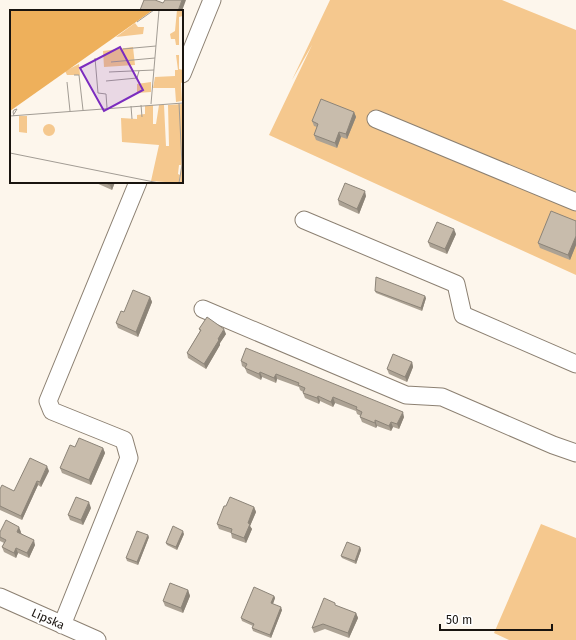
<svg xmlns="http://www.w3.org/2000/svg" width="576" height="640" viewBox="0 0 576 640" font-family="'Fira Sans',sans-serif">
  <rect width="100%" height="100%" fill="#fdf6ec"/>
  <path fill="#f5c88e" d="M330 0H502L576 30V275L269 135 312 45 292 80Z
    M541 524 576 538V640H509L494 633Z"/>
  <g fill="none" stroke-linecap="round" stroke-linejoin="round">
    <g stroke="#8c8072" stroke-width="19">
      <path id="minor" d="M182 74 212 0
        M376 119 576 202
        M304 220 456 284 463 315 576 364
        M203 309 406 395 442 397 553 445 576 453
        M0 597 97 640
        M62 625 129 458 124 440 52 411 48 401 138 182"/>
    </g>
    <use href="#minor" stroke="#fff" stroke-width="17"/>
  </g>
  <path fill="#aca294" d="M354 112 356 117 347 139 341 137 337 148 316 140 314 135 317 127 314 126 312 121Z
    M94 182H115L112 190Z
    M366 196 359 214 339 205 338 200Z
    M576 221V245L570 260 540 248 538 243Z
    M456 234 447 254 430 247 428 242Z
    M375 291 426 298 422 311 376 293Z
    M150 297 152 302 138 337 118 328 116 323 124 312Z
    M199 329 226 334 220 343V345L206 369 188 358 187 353 200 331Z
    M241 361 404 417 399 429 393 427 391 431 377 426 376 428 362 422 360 417 361 416 357 414 356 411 335 403 333 407 320 401 319 404 305 398 303 393V392L300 390 299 387 277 379 276 383 262 377 261 380 247 373 245 368 242 366Z
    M412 362 413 367 407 382 389 374 387 369Z
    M75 447 103 448 105 453 91 485 62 473 60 468Z
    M49 471 41 487 38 485 22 520 0 510V489L14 491Z
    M254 507 256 512 250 526 252 529 246 543 232 538 231 533 219 529 217 524Z
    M91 508 83 525 70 520 68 515Z
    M0 532H21V533L35 545 29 558 18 553 16 558 4 552 2 547 4 543 0 541Z
    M184 534 177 550 167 545 166 543Z
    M149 537 138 565 127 561 126 558Z
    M360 547 361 550 356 564 342 558 341 556Z
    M188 590 190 596 183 613 165 606 163 601Z
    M274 596 275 598 273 604 282 610 271 638 253 631 252 628 253 626 242 621 241 618Z
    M336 606 356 613 358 618 349 638 325 629 314 633 312 628Z"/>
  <path fill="#8c8478" d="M182 0H186L182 11H178Z
    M354 112 356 117 347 139 346 134Z
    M339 132 341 137 337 148 335 143Z
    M111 182H115L112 190 110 185Z
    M365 191 366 196 359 214 357 209Z
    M454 229 456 234 447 254 445 249Z
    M576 236V245L570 260 568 255Z
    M425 296 426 298 422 311 421 308Z
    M150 297 152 302 138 337 136 332Z
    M224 329 226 334 220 343V345L206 369 204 364 218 339Z
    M412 362 413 367 407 382 405 377Z
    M260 372 262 377 261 380 259 374Z
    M276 374 277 379 276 383 274 378Z
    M318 396 320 401 319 404 317 398Z
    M333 397 335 403 333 407 331 402Z
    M403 412 404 417 399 429 397 424Z
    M375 420 377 426 376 428 375 423Z
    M391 422 393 427 391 431 389 426Z
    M103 448 105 453 91 485 89 480Z
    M47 466 49 471 41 487 40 482Z
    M37 481 38 485 22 520 21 516Z
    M89 502 91 508 83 525 81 520Z
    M254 507 256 512 250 526 252 529 246 543 244 538 248 523Z
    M19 527 21 532 19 537 17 532Z
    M183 531 184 534 177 550 176 547Z
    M148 535 149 537 138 565 137 562Z
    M34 540 35 545 29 558 27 553Z
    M360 547 361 550 356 564 355 561Z
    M16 548 18 553 16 558 14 553Z
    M188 590 190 596 183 613 181 608Z
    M274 596 275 598 272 606 271 603Z
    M281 607 282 610 271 638 270 635Z
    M356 613 358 618 349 638 348 633Z"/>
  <path fill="#c8bcac" stroke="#8c8478" d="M144 0H155L163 3 165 0H182L178 11H144L140 10Z
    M321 99 354 112 346 134 339 132 335 143 314 135 318 124 312 121Z
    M104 182H111L110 185Z
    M345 183 365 191 357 209 338 200Z
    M551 211 576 221V236L568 255 538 243Z
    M437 222 454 229 445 249 428 242Z
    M376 277 425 296 421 308 375 291Z
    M133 290 150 297 136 332 116 323 121 311 124 312Z
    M207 317 224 329 218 339 219 340 204 364 187 353 201 330 199 329Z
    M246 348 403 412 397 424 391 422 389 426 375 420V423L360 417 362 412 356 409 357 407 333 397 331 402 318 396 317 398 303 393 305 388 298 385 299 383 276 374 274 378 260 372 259 374 245 368 247 364 241 361Z
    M393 354 412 362 405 377 387 369Z
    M79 438 103 448 89 480 60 468 70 445 75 447Z
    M30 458 47 466 40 482 37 481 21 516 0 506V489L2 485 14 491Z
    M76 497 89 502 81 520 68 515Z
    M230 497 254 507 248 523 250 524 244 538 231 533 232 529 217 524 224 506H226Z
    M6 520 19 527 17 532 34 540 27 553 16 548 14 553 2 547 6 540 0 537V532Z
    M173 526 183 531 176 547 166 543Z
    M137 531 148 535 137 562 126 558Z
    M347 542 360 547 355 561 341 556Z
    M170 583 188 590 181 608 163 601Z
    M254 587 274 596 271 603 281 607 270 635 252 628 254 624 241 618Z
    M324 598 335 603V605L356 613 348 633 323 624 312 628Z"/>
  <g text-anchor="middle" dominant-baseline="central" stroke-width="3.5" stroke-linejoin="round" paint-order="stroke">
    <g font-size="12" fill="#19140f" stroke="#fff">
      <text transform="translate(48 619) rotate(24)">Lipska</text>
    </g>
  </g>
  <g transform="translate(10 10)">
    <rect width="173" height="173" fill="#fdf6ec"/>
    <path d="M167 0H173V6L169 7V35H166L165 29H161L160 24 165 21ZM125 13 128 17H134L133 24 106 27ZM123 37 125 55 94 57 93 41ZM166 45H169V59L173 60V72L171 73 172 91 166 92 165 78H143L145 67 165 66V60H168ZM69 54 70 65H57L55 61ZM141 72V82L127 83V74ZM173 94 172 173H170L171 155H169L168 164 170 165 169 173 141 171 149 135 112 132 111 108 127 109V105L135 104V96L143 95V114H146L149 95H154L156 136H159L158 95ZM9 106H17V123L9 122ZM33 120a6 6 0 1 1 12 0a6 6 0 1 1-12 0Z" fill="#f5c88e"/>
    <path d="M0 0H143L0 101Z" fill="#eeb05b"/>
    <path fill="none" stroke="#a29c94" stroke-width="1" d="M127 12 144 0M113 39 146 36M85 48 88 83 96 84 97 98M101 52 145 48M99 62 144 60M64 65H69L73 100M96 71 127 68 129 61M57 72 60 101M169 93 172 155 169 173M141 94 149 0M131 95 132 107M121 96 122 109M4 104 7 99 4 100 3 102 4 106M0 106 173 93M0 143 149 173"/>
    <path fill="#7b2cbf" fill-opacity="0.15" stroke="#7b2cbf" stroke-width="2" d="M110 37 133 80 94 101 70 58Z"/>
    <rect width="173" height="173" fill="none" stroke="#19140f" stroke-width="2"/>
  </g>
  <path d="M440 624v6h112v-6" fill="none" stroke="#19140f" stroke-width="2"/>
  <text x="446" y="624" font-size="12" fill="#19140f" stroke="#ffffff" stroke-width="3" paint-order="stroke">50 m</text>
</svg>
